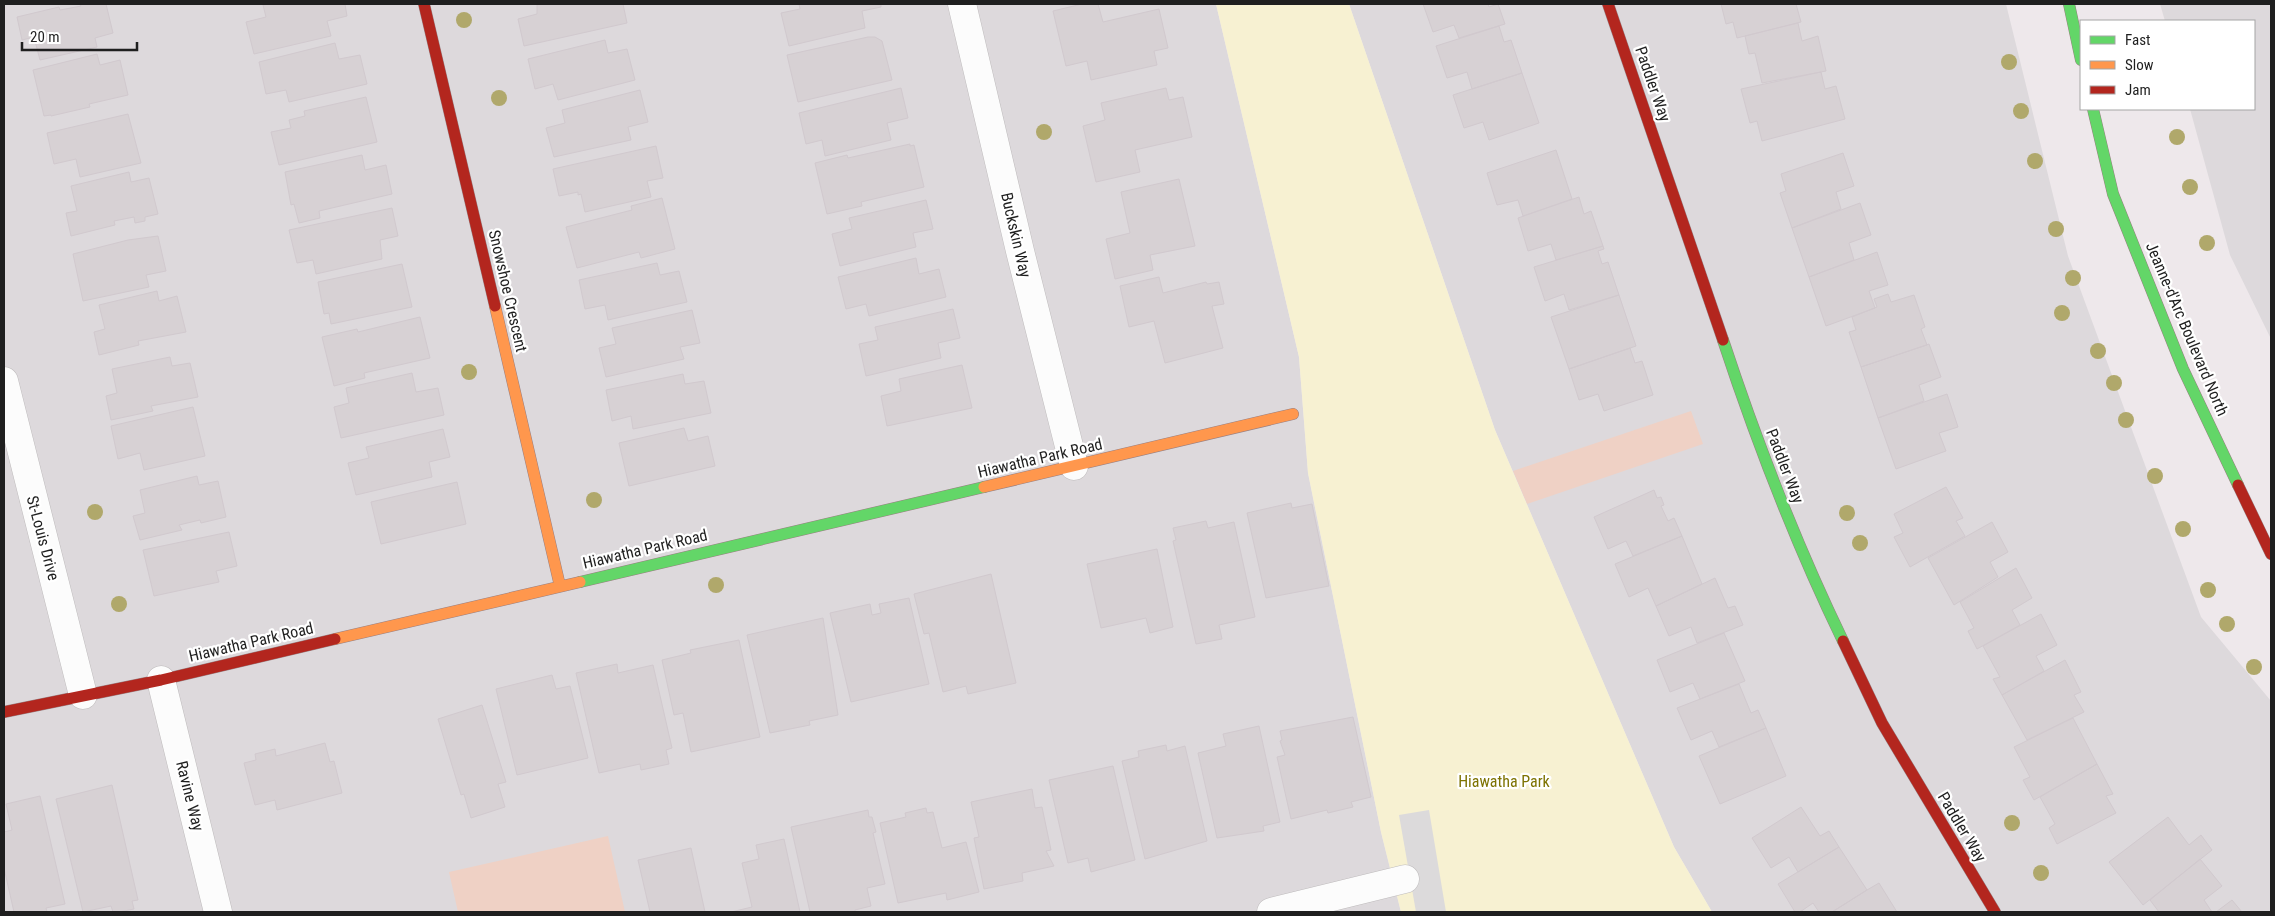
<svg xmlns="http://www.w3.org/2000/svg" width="2275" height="916" viewBox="0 0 2275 916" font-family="'Roboto Condensed',sans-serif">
  <rect width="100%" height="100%" fill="#eee8eb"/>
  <path fill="#ddd9dc" d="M4 4H1216L1299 357 1308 473 1381 832 1401 912H4Z
    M1349 4H2006L2068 256 2201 617 2271 701V912H1712L1674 847 1495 430Z
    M2160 4H2271V339L2230 255 2190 109H2254V21H2165Z"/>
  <path fill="#efd1c5" d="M1691 411 1703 444 1527 504 1513 471Z
    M608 836 625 912H458L449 872Z"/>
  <path fill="#f7f1d2" d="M1216 4H1349L1495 430 1674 847 1712 912H1401L1381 832 1308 473 1299 357Z"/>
  <path fill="#dcdadb" d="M1429 810 1446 912H1416L1399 815Z"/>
  <path fill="#d7d1d4" stroke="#d1c9ce" d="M80 4H106L113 33 95 38 97 47 40 60 34 37 22 40 17 17 59 7 60 10 76 7 81 6Z
    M269 4H345L347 16 327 21 331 36 254 54 246 22 266 17 263 5Z
    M537 4H623L627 23 524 46 518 19 537 14Z
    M799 4H881V7L862 11 865 28 789 46 781 13 800 9Z
    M1082 4H1098L1103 22 1159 9 1168 48 1154 51 1157 65 1091 80 1087 61 1066 66 1053 11Z
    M1423 4H1488L1489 7 1498 4 1505 24 1459 38 1454 25 1433 32Z
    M1721 4H1796L1801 22 1737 38 1733 22 1726 24Z
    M1798 23 1802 41 1818 36 1826 71 1762 83 1755 53 1749 54 1745 36Z
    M1499 26 1504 42 1511 40 1522 73 1472 89 1467 72 1447 78 1436 46Z
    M868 37H875L882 41 892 80 798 102 787 55Z
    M605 40 608 53 627 49 635 80 558 100 553 84 535 89 528 59Z
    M335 43 339 59 360 55 367 84 289 102 286 90 266 94 259 62Z
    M97 54 100 65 120 60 128 95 89 104 90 107 51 116V115L44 116 33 70Z
    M1821 72 1825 89 1836 86 1845 119 1762 141 1757 121 1750 123 1741 89Z
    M1522 73 1539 123 1489 140 1483 122 1464 128 1453 95Z
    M901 88 908 118 887 123 891 140 825 156 822 140 806 144 799 113Z
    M1166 88 1169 100 1183 97 1192 137 1135 150 1140 172 1096 182 1083 126 1105 120 1101 103Z
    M640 90 648 122 628 127 631 140 554 157 546 128 565 123 562 110Z
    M366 97 377 142 279 165 271 132 291 128 289 120 305 116 304 111Z
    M128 114 141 163 80 177 76 159 54 164 47 133Z
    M910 144V146L914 145 924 187 861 202 862 206 827 214 815 163 847 155 848 158Z
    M656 146 663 178 647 181 651 197 585 212 581 194 578 195V192L559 196 553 169Z
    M1556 150 1572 199 1523 216 1518 200 1497 205 1487 173Z
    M1843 153 1854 186 1836 192 1841 209 1792 228 1780 193 1786 191 1781 174Z
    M362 155 365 170 386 165 392 194 319 211 320 218 299 223 294 204 291 205 285 172Z
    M129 172 131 182 149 178 158 214 145 217V221L135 223 134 217 114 221 115 225 71 236 66 213 77 211 71 186Z
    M1179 179 1195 246 1150 255 1153 270 1115 279 1106 239 1130 233 1121 192Z
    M1579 197 1584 214 1591 211 1603 246 1556 260 1551 244 1528 251 1518 218Z
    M662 198 675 249 641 258 639 252 577 268 566 227 632 210 631 206Z
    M926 200 933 229 913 233 916 247 840 266 832 234 852 229 849 218Z
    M1860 203 1871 235 1849 243 1854 260 1809 277 1792 228Z
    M392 208 398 236 380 240 382 259 316 274 313 260 297 263 289 230Z
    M158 236 166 271 146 275 149 287 83 301 73 254 128 240Z
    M1603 246 1604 249 1598 251 1602 264 1608 262 1619 295 1569 310 1564 294 1545 301 1534 267Z
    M1877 252 1888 285 1869 291 1875 308 1826 326 1809 277Z
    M916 258 919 274 939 269 946 297 869 316 866 304 846 309 838 277Z
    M657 263 660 275 679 271 687 302 608 320 605 305 585 309 579 280Z
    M402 264 412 307 331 324 329 313 324 314 318 282Z
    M1159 277 1163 293 1206 282 1207 284 1219 282 1224 304 1212 306 1223 348 1165 363 1154 321 1129 327 1120 286Z
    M157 291 159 301 177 296 186 332 138 341 139 345 99 355 94 332 105 329 99 305Z
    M1888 294 1891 302 1914 295 1925 327 1921 329 1927 345 1861 367 1849 332 1856 330 1852 317 1877 307 1874 299Z
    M1619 295 1636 346 1569 369 1551 317Z
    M953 309 960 338 938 343 941 358 866 376 859 344 878 340 875 327Z
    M692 310 700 343 680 347 684 359 606 377 599 348 616 344 612 328Z
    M420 317 430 358 364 373 365 378 334 386 322 337 357 329 358 332Z
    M1929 344 1941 377 1919 385 1924 401 1878 418 1861 367Z
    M1630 348 1635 363 1642 361 1653 395 1604 411 1598 394 1579 400 1569 369Z
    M170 357 172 366 190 363 198 397 151 406 153 411 111 420 106 396 117 393 112 369Z
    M962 365 972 408 887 426 881 396 901 391 899 379Z
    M412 373 416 392 438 388 444 415 341 438 334 407 349 403 346 388Z
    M683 374 685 384 704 381 711 413 633 429 631 416 612 421 606 390Z
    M1947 394 1958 427 1939 433 1946 451 1896 469 1878 418Z
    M193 407 205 456 144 470 140 453 118 459 111 426Z
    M684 428 688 441 708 436 715 466 629 486 619 443Z
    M443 429 450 457 429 462 432 477 356 495 348 463 369 458 366 447Z
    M197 476 199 485 218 481 226 517 201 523 200 520 179 525 182 530 140 540 133 516 145 513 140 490Z
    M457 482 466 524 381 544 371 502Z
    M1946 487 1963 518 1956 521 1965 536 1910 567 1894 537 1903 533 1894 514Z
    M1654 490 1657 498 1661 497 1664 505 1661 506 1668 521 1674 518 1682 536 1633 556 1626 541 1608 549 1594 517Z
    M1291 503 1292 508 1312 504 1329 586 1266 598 1247 513Z
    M1206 521 1208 528 1234 522 1255 617 1219 625 1222 639 1196 644 1173 541 1176 540 1173 528Z
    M1992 522 2008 552 1990 562 1998 577 1954 605 1928 558Z
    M229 532 237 566 216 571 219 582 154 596 143 550Z
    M1682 536 1702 584 1656 606 1648 588 1629 597 1615 564Z
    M1157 549 1173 627 1150 633 1146 618 1101 628 1087 564Z
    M2016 568 2032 598 2012 610 2020 625 1977 649 1968 631 1974 628 1960 602Z
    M991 574 1016 683 968 694 966 686 943 692 929 633 924 634 914 594Z
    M1715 578 1728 608 1735 606 1743 625 1697 643 1691 627 1669 636 1656 606Z
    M909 598 929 684 851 702 830 613 870 604 872 615 881 613 879 604Z
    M2041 614 2057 645 2036 656 2044 671 2002 695 1993 679 2000 677 1983 646Z
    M823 618 838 715 809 721 810 725 770 733 747 635Z
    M1724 633 1745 681 1700 699 1693 683 1670 692 1657 660Z
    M739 640 760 737 691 752 683 713 674 715 662 660 691 653 690 650Z
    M2065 660 2081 692 2074 695 2084 712 2027 740 2002 695Z
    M617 664 618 673 653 665 672 748 666 750 669 764 641 770 640 764 599 773 576 673Z
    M552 675 556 689 570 686 588 758 517 775 496 689Z
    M1739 684 1751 713 1758 710 1766 728 1719 747 1712 731 1691 740 1677 708Z
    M482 705 506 782 498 784 505 807 471 818 464 794 461 795 438 719Z
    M1353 717 1371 797 1351 802 1353 807 1328 813 1327 810 1291 819 1277 757 1285 755 1280 741 1282 740 1280 731Z
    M2073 718 2097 764 2034 800 2023 780 2030 777 2014 747Z
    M1259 726 1280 822 1263 826 1264 831 1217 838 1198 753 1226 746 1223 734Z
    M1766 728 1786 776 1720 804 1699 756Z
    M325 743 330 762 334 761 342 793 277 810 275 800 255 805 244 763 256 760 255 754 275 749 276 756Z
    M1166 745 1167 751 1185 746 1207 841 1145 859 1122 761 1139 757 1138 751Z
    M2097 764 2113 794 2106 796 2116 813 2057 844 2049 828 2055 824 2040 797Z
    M1113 766 1135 860 1091 872 1088 858 1068 863 1049 780Z
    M112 785 138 900 132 901 134 909 119 912H113L111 906 83 912 56 799Z
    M1032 789 1035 808 1042 807 1051 850 1046 851 1054 866 1022 873 1023 881 984 889 974 838 979 837 971 802Z
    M40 796 65 904 46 908 47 912H14L4 868V832L12 830 6 804Z
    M1801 807 1820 836 1829 831 1839 847 1798 872 1789 857 1771 868 1752 838Z
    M926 808 927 813 933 812 942 848 966 842 979 892 947 900 946 893 898 903 880 823 906 817 905 813Z
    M868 810 869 817H872L876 832 873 833 885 884 867 888 871 906 855 910V912H810L791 827Z
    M2168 817 2189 845 2201 835 2212 850 2143 905 2109 862Z
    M784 839 800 912H731L752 907 742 863 759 859 756 845Z
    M1839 847 1867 890 1832 912H1819L1813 903 1800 912H1795L1778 884Z
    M691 848 705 912H650L638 860Z
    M2200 859 2222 886 2204 900 2212 912H2159L2150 900Z
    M1879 883 1897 912H1832L1867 890Z
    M2232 900 2242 912H2216Z"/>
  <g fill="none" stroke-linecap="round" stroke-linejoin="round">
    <g stroke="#bebbbc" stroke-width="29">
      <path id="street" d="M962 4 1020 251 1074 466
        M4 381 83 695
        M161 680 218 912
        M1271 912 1405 879"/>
    </g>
    <g stroke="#997f81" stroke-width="12">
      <path id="fast" d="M2069 4 2081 60
        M2093 109 2113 194 2183 369 2238 485
        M1723 340C1757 443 1796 544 1843 641
        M580 582 984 487"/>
    </g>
    <g stroke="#997f81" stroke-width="12">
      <path id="slow" d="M495 306 560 586
        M984 487 1293 414
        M335 639 580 582"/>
    </g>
    <g stroke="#997f81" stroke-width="12">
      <path id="jam" d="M424 4 495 306
        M1608 4 1723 340
        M2238 485 2271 554
        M1843 641 1882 723 1995 912
        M4 712 161 680 335 639"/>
    </g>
    <use href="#street" stroke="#fcfcfc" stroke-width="28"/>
    <use href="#fast" stroke="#63d668" stroke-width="11"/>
    <use href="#slow" stroke="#ff974d" stroke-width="11"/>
    <use href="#jam" stroke="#b3261e" stroke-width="11"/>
  </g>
  <g fill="#b0a86b">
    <circle cx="464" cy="20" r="8"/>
    <circle cx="2009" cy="62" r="8"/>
    <circle cx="499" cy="98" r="8"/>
    <circle cx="2021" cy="111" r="8"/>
    <circle cx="1044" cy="132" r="8"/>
    <circle cx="2177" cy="137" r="8"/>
    <circle cx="2035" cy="161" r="8"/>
    <circle cx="2190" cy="187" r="8"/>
    <circle cx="2056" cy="229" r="8"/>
    <circle cx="2207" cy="243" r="8"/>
    <circle cx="2073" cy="278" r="8"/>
    <circle cx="2062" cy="313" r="8"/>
    <circle cx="2098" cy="351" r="8"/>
    <circle cx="469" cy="372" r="8"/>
    <circle cx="2114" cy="383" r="8"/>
    <circle cx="2126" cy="420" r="8"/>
    <circle cx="2155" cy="476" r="8"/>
    <circle cx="594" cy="500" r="8"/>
    <circle cx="95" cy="512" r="8"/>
    <circle cx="1847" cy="513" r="8"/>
    <circle cx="2183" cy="529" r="8"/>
    <circle cx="1860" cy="543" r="8"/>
    <circle cx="716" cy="585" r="8"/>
    <circle cx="2208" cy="590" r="8"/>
    <circle cx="119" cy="604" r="8"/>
    <circle cx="2227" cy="624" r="8"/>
    <circle cx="2254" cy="667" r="8"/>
    <circle cx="2012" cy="823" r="8"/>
    <circle cx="2041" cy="873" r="8"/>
  </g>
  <g text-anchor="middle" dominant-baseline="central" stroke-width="4.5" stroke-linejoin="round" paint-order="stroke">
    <g font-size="16" fill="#1f1f1f" stroke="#fff">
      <text transform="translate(1653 84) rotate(71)">Paddler Way</text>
      <text transform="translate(1016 235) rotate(77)">Buckskin Way</text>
      <text transform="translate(508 291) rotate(77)">Snowshoe Crescent</text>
      <text transform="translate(2187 329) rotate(67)">Jeanne-d'Arc Boulevard North</text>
      <text transform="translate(1040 458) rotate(-13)">Hiawatha Park Road</text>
      <text transform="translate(1785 466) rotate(69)">Paddler Way</text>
      <text transform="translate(43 538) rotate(75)">St-Louis Drive</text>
      <text transform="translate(645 549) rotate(-13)">Hiawatha Park Road</text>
      <text transform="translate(251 642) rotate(-13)">Hiawatha Park Road</text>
      <text transform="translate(190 796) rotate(76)">Ravine Way</text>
      <text transform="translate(1962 827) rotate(59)">Paddler Way</text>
    </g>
    <g font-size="16" fill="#7e7303" stroke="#fff">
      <text x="1504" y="781">Hiawatha Park</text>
    </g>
  </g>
  <rect width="2275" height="916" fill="none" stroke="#1f1f1f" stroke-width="10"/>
  <rect x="2080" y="20" width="175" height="90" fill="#ffffff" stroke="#a5a5a5"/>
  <rect x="2090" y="36" width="25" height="8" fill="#63d668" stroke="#a5a5a5"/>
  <text x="2125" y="45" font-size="15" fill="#1f1f1f">Fast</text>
  <rect x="2090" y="61" width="25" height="8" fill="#ff974d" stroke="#a5a5a5"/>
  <text x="2125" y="70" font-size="15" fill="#1f1f1f">Slow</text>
  <rect x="2090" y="86" width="25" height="8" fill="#b3261e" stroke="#a5a5a5"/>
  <text x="2125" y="95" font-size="15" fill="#1f1f1f">Jam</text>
  <path d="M22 42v8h115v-8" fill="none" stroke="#1f1f1f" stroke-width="2.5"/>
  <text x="30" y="42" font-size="15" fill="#1f1f1f" stroke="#ffffff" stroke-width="4" paint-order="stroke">20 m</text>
</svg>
